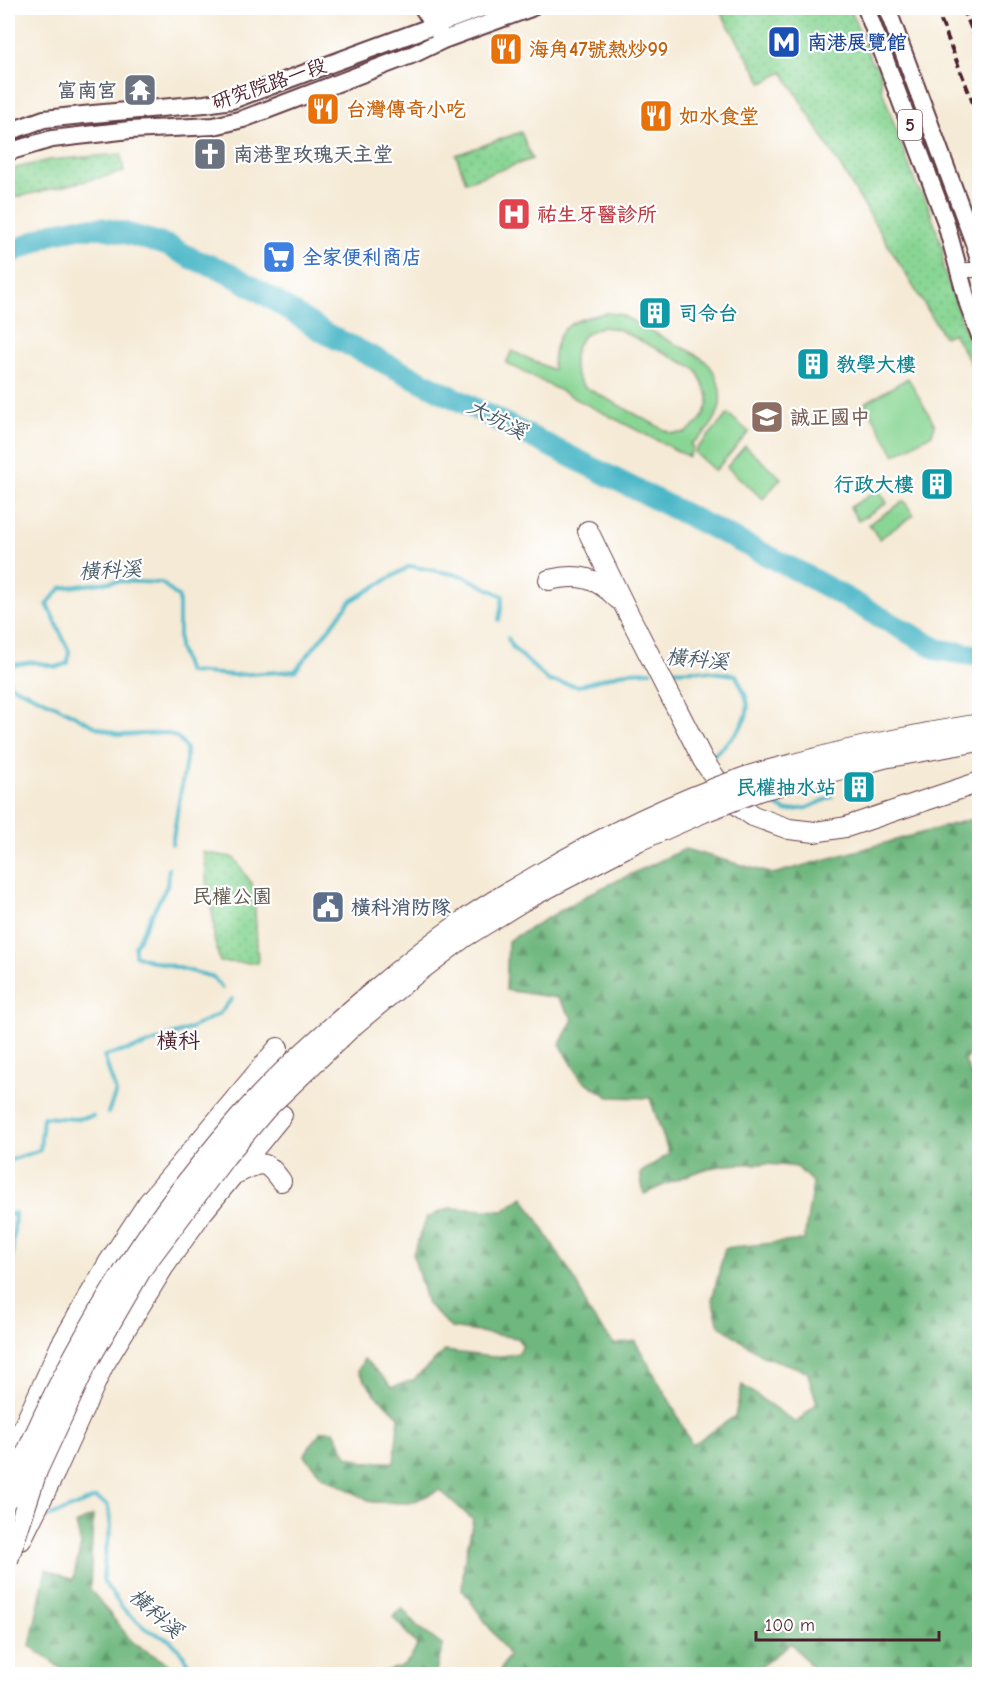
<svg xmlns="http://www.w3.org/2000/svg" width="987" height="1682" viewBox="0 0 987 1682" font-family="'Comic Neue','LXGW WenKai TC',sans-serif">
  <defs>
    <pattern id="forest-firs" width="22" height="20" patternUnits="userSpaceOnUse" patternTransform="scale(1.5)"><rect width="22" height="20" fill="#6eb77e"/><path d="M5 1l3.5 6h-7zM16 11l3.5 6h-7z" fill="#5c9467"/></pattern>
    <pattern id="park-dots" width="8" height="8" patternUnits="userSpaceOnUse" patternTransform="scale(1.5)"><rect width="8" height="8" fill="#89d694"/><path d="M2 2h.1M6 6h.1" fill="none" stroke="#78b780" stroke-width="1.8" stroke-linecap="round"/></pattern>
  </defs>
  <rect width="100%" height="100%" fill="#fff"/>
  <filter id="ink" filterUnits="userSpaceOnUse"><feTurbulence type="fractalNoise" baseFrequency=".0167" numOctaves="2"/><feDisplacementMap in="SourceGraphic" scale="12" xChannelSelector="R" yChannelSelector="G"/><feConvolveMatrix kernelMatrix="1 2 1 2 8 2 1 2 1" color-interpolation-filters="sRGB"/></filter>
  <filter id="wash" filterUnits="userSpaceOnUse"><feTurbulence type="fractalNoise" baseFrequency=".008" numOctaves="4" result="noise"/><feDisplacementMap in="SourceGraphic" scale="24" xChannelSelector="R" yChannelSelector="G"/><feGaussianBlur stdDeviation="1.35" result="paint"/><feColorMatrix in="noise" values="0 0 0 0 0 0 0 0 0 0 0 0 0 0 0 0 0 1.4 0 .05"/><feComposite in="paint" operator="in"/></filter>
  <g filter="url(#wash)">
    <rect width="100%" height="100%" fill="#f5ead6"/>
    <path fill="#89d694" stroke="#6a7a60" stroke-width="1.5" fill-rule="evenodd" d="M606 313 619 314C637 323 655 333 673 343 684 348 696 353 706 362 718 373 723 393 719 409 714 425 704 436 690 444L693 447 689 457 506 363 512 351 553 370C553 329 567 320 606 313ZM602 327 618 329 694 368 698 373 708 396V403L703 416 699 422 685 433H670L583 386C566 363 573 334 602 327Z
      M908 378 935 425 932 434 895 455 865 403Z
      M728 414 749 432 715 471 694 452Z
      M745 446 781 478 763 499 727 467Z
      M879 490 887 503 858 521 850 507Z
      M904 501 914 515 879 539 869 524Z"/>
    <path fill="url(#forest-firs)" stroke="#5c6b54" stroke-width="1.5" d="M979 817V1038L965 1061 971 1075 980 1080 979 1674H813L811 1666 791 1643 751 1674H498L509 1655 462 1589 464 1564 473 1520 440 1490 410 1503 372 1502 322 1476 304 1455 321 1431H334L347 1456 364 1462H394L399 1416 376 1395 358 1371 364 1359 393 1387 413 1380 445 1351 493 1357 518 1354 523 1346 517 1338 451 1328 427 1304 413 1254 427 1217 450 1208 503 1211 523 1197 580 1288 587 1310 614 1344 635 1341 672 1405 692 1445 735 1416 742 1385 796 1423 817 1403 807 1371 763 1356 719 1325 712 1300 725 1248 804 1240 813 1183 797 1167C766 1163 730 1161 700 1171 681 1177 662 1186 644 1194L640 1173 669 1154 650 1098 609 1097 581 1079 560 1044 573 1019 558 998 506 990 508 941 591 893 685 849 773 874Z
      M93 1516 90 1589 133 1643 167 1663 178 1674H126L121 1671 102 1674H62L63 1670 30 1646 46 1569 73 1580 81 1545 76 1524Z
      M402 1608 418 1627 443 1646 435 1674H377C397 1668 410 1667 417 1645L393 1617Z"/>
    <path fill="url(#park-dots)" stroke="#6a7a60" stroke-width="1.5" d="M718 8H850L872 63 878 66 880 72 882 90 916 185 927 202 943 249V267L969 342 973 350 972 355 976 365H972L953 333 944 337 783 72 763 83Z
      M521 132 532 159 466 182 456 155Z
      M121 154 124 172 8 199V170L50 160Z
      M203 852 231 857 235 859 252 884 254 893 258 963 220 962 214 939V921L207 889 206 868Z"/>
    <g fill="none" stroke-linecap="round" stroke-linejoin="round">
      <path stroke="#4bb7c7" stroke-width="4" d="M508 638 513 648 549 681 578 686 626 672 651 671
        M664 671 695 670 736 675C739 683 746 693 747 701 752 725 724 745 709 759
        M763 797 786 811 807 808 832 797
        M172 844 186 760V748L178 738 167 733 120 735 94 726 59 707 10 685 8 674 13 665 33 662 57 667 68 663 69 651 47 604 61 588 118 581 162 583 179 598V648L188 672 234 675 295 671 351 601 410 566 463 576 503 596 499 620
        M169 868 167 886 135 946V955L145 959 213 977 222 988
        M108 1113 116 1092 104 1056 140 1047 189 1029 219 1014 232 999
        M8 1161 40 1150 43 1117 76 1119 93 1116
        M8 1215 15 1213 11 1272 8 1279
        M42 1514 48 1517 96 1498 108 1506 111 1527 105 1554 103 1581 124 1610 146 1629 171 1641 185 1657 193 1674"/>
      <path stroke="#4bb7c7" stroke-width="22" d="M8 254 53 233 79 228H101L125 233 169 246 193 259 223 270 263 293 323 332 800 572 939 650 980 656"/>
    </g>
  </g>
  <g filter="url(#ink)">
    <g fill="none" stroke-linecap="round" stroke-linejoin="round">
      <g stroke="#643d45" stroke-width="16">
        <path id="minor" d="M959 270H980"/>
      </g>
      <g stroke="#643d45" stroke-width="20">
        <path id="major" d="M423 8 440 34
          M866 8 945 220 968 304 980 336
          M887 8 974 243 980 264
          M8 132 44 119 93 114 205 104 232 100 482 8
          M8 152 52 139 130 130 214 126 243 119 414 54 443 40 531 8"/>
      </g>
      <g stroke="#643d45" stroke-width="22">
        <path id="highway" d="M588 531 627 611 703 760 723 789 736 804 753 816 789 829 815 832 846 827 980 782
          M549 580C578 573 597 577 618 599
          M237 1173C262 1162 264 1158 281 1181
          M8 1461 61 1345 109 1262 148 1203 278 1048
          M21 1540 55 1472 103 1366 163 1268 202 1213 282 1115"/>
      </g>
      <use href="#minor" stroke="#fff" stroke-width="14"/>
      <use href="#major" stroke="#fff" stroke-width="16"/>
      <use href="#highway" stroke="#fff" stroke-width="20"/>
      <path stroke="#4a1f2b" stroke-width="4" stroke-dasharray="9 4.5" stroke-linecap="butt" d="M936 8 980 121
        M963 8 980 50"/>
      <g stroke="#643d45" stroke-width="22" stroke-linecap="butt">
        <path id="highway-bridge" d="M8 1498C66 1350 152 1212 260 1095 296 1057 336 1023 376 989 401 968 426 947 453 928 479 909 508 892 536 876 602 837 671 803 743 778 760 772 777 768 794 764 855 747 917 734 980 724
          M8 1560 37 1471 86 1365 143 1267 226 1156 266 1109 355 1024 413 976 463 938 523 901 638 841 704 812 761 790 884 758 980 741"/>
      </g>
      <use href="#highway-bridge" stroke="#fff" stroke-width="20"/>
    </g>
  </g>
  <defs>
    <g id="metro-square" transform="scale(1.725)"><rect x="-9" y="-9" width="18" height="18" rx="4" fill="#1a4fb4" stroke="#fff"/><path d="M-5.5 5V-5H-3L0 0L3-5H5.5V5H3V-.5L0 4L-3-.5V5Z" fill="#fff"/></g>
    <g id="restaurant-square" transform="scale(1.725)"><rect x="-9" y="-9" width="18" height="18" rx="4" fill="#e8710a" stroke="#fff"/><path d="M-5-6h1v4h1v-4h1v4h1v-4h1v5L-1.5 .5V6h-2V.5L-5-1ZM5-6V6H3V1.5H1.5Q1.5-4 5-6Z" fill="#fff"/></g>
    <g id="temple-square" transform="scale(1.725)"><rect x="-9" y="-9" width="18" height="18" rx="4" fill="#6b7280" stroke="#fff"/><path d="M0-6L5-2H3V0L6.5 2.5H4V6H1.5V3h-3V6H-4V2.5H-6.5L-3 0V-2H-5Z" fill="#fff"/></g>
    <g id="church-square" transform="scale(1.725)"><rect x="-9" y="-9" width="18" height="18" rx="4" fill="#6b7280" stroke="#fff"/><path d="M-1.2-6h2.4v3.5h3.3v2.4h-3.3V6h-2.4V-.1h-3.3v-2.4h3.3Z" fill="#fff"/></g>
    <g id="hospital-square" transform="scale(1.725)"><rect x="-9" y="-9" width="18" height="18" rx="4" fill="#e0444e" stroke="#fff"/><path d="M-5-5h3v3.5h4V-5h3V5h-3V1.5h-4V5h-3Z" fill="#fff"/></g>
    <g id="supermarket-square" transform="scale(1.725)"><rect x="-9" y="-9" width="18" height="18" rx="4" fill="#3f7fe0" stroke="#fff"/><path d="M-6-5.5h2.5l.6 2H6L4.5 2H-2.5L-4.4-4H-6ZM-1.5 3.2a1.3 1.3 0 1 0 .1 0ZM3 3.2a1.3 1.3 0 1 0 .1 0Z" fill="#fff"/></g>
    <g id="building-square" transform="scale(1.725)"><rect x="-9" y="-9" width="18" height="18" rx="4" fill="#0f9aa8" stroke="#fff"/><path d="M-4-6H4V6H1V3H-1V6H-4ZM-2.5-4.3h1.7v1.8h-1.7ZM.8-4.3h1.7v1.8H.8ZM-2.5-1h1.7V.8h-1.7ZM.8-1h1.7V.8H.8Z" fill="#fff"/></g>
    <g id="school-square" transform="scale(1.725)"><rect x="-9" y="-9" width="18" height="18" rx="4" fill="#8d6e63" stroke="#fff"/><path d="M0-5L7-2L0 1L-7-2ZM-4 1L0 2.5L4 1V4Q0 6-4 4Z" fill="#fff"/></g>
    <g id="civic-square" transform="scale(1.725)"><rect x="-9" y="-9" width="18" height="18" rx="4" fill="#5c6f8a" stroke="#fff"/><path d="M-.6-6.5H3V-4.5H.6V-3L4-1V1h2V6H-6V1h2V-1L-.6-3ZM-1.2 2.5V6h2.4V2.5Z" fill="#fff"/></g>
  </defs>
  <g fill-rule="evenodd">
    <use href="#metro-square" x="784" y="42"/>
    <use href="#restaurant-square" x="506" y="49"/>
    <use href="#temple-square" x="140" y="90"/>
    <use href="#restaurant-square" x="323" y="109"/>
    <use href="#restaurant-square" x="656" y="116"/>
    <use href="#church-square" x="210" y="154"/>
    <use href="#hospital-square" x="514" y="214"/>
    <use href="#supermarket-square" x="279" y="257"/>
    <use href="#building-square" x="655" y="313"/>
    <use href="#building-square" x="813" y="364"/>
    <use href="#school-square" x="767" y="417"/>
    <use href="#building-square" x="937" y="484"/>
    <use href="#building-square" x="859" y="787"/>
    <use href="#civic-square" x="328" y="907"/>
  </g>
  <g text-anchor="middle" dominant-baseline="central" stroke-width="4.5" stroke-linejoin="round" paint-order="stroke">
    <rect fill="#fff" stroke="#80626b" stroke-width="1.5" x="898" y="110" width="24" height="30" rx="4.5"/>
    <g font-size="18" font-weight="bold" fill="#4a1f2b">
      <text x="910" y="125">5</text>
    </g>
    <g font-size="20" font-weight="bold" fill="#164399" stroke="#fff" text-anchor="start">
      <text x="807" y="42">南港展覽館</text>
    </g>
    <g font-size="20" font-weight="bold" fill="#c56008" stroke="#fff" text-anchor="start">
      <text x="529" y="49">海角47號熱炒99</text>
      <text x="346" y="109">台灣傳奇小吃</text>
      <text x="679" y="116">如水食堂</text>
    </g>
    <g font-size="20" fill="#4a1f2b" stroke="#fff">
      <text transform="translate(269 84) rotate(-19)">研究院路一段</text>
    </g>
    <g font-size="20" font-weight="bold" fill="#5b616d" stroke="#fff" text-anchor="end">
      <text x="117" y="90">富南宮</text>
      <text x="233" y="154" text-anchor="start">南港聖玫瑰天主堂</text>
    </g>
    <g font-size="20" font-weight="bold" fill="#be3a42" stroke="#fff" text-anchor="start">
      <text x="537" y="214">祐生牙醫診所</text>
    </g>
    <g font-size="20" font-weight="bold" fill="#366cbe" stroke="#fff" text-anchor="start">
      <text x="302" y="257">全家便利商店</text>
    </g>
    <g font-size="20" font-weight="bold" fill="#0d838f" stroke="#fff" text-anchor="start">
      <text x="678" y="313">司令台</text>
      <text x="836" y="364">教學大樓</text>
      <text x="914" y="484" text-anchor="end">行政大樓</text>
      <text x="836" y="787" text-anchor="end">民權抽水站</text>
    </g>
    <g font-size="20" font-weight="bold" fill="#785e54" stroke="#fff" text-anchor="start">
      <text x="790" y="417">誠正國中</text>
    </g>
    <g font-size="20" fill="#5d564a" stroke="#fff">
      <text x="232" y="896">民權公園</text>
    </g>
    <g font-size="20" font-weight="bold" fill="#4e5e75" stroke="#fff" text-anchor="start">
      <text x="351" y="907">橫科消防隊</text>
    </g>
    <g font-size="21" font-style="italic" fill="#4a5c69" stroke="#fff">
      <text transform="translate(497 419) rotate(27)">大坑溪</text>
      <text transform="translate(110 570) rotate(-3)">橫科溪</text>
      <text transform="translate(697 659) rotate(5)">橫科溪</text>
      <text transform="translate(156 1613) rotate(41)">橫科溪</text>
    </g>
    <g font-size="22" fill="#4a1f2b" stroke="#fff">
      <text x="178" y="1041">橫科</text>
    </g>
  </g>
  <rect width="987" height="1682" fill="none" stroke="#fff" stroke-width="30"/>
  <path d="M756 1631v9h183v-9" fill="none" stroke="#4a1f2b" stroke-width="3"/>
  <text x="765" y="1631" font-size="18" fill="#4a1f2b" stroke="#ffffff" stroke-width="4.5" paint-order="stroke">100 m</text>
</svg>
